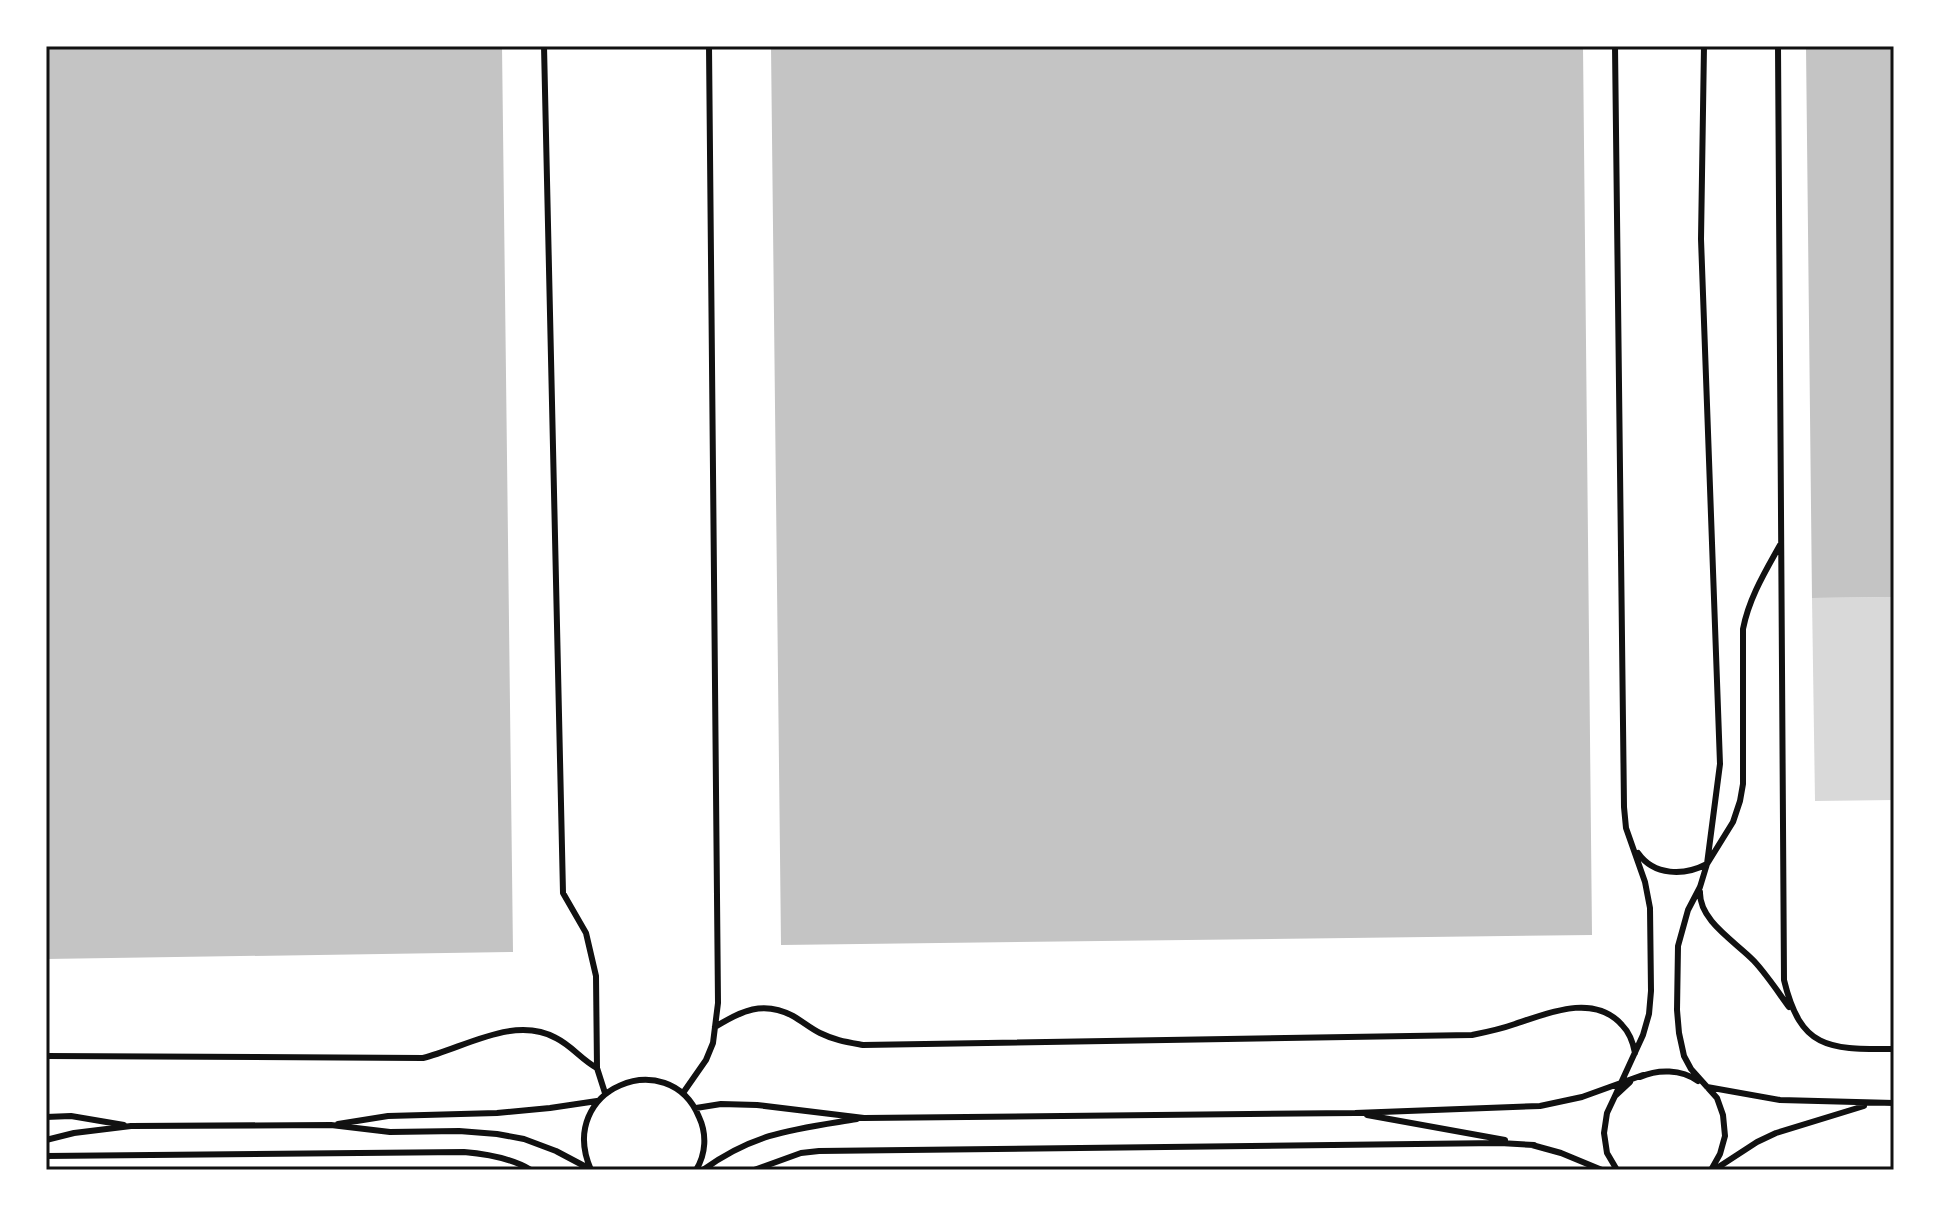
<svg xmlns="http://www.w3.org/2000/svg" width="1940" height="1216" viewBox="0 0 1940 1216" font-family="Raleway,sans-serif">
  <rect width="100%" height="100%" fill="#fff"/>
  <path fill="#d9d9d9" d="M1894 597V800L1815 801 1812 598Z"/>
  <path fill="#c4c4c4" d="M46 46H502L513 952 46 959Z
    M771 46H1583L1592 935 781 945Z
    M1806 46H1894V597L1812 598Z"/>
  <g fill="none" stroke-linecap="round" stroke-linejoin="round">
    <path stroke="#111" stroke-width="6" d="M544 46 563 893 586 933 596 976 597 1068 605 1093
      M1778 46 1784 980C1801 1051 1830 1049 1894 1049
      M1638 853C1654 876 1684 876 1707 864L1720 764 1701 239 1704 46
      M1700 892C1699 921 1736 942 1754 961 1767 975 1778 992 1789 1007
      M715 1027C741 1011 763 1000 793 1016 802 1021 810 1028 820 1033 834 1040 847 1042 863 1045L1472 1035C1487 1032 1501 1029 1515 1024 1548 1013 1594 993 1622 1025 1630 1033 1633 1042 1635 1053
      M46 1056 423 1058C464 1048 514 1015 556 1038 572 1046 582 1060 597 1068
      M1640 1077C1658 1069 1681 1069 1698 1081
      M1707 1087 1780 1100 1894 1103
      M683 1093 706 1060 713 1043 718 1003 709 46
      M1615 1096 1643 1035 1649 1014 1651 991 1650 908 1645 882 1626 828 1624 807 1615 46
      M696 1108 721 1104 757 1105 864 1118 1355 1113 1540 1106 1582 1097 1643 1075
      M1367 1115 1505 1140
      M46 1117 71 1116 124 1125
      M338 1124 388 1116 497 1113 550 1108 597 1101
      M46 1140 74 1133 131 1126 331 1125 390 1132 459 1131 497 1134 524 1139 556 1151 590 1169
      M1532 1145 1561 1153 1602 1170
      M46 1156 464 1152C488 1154 511 1158 531 1170
      M591 1170C555 1088 669 1044 699 1117 707 1134 706 1154 696 1170
      M703 1170C755 1132 796 1129 857 1119
      M754 1170 801 1153 819 1151 1500 1143 1534 1145
      M1617 1170 1607 1153 1604 1133 1607 1113 1615 1096 1630 1082
      M1711 1170 1720 1154 1725 1136 1723 1115 1717 1098 1691 1069 1684 1056 1679 1033 1677 1010 1678 946 1688 910 1700 887 1707 864 1733 822 1740 801 1743 784V629C1749 598 1765 572 1780 545
      M1714 1170 1757 1142 1776 1133 1864 1106"/>
  </g>
  <rect width="1940" height="1216" fill="none" stroke="#ffffff" stroke-width="96"/>
  <rect x="48" y="48" width="1844" height="1120" fill="none" stroke="#111" stroke-width="3"/>
</svg>
